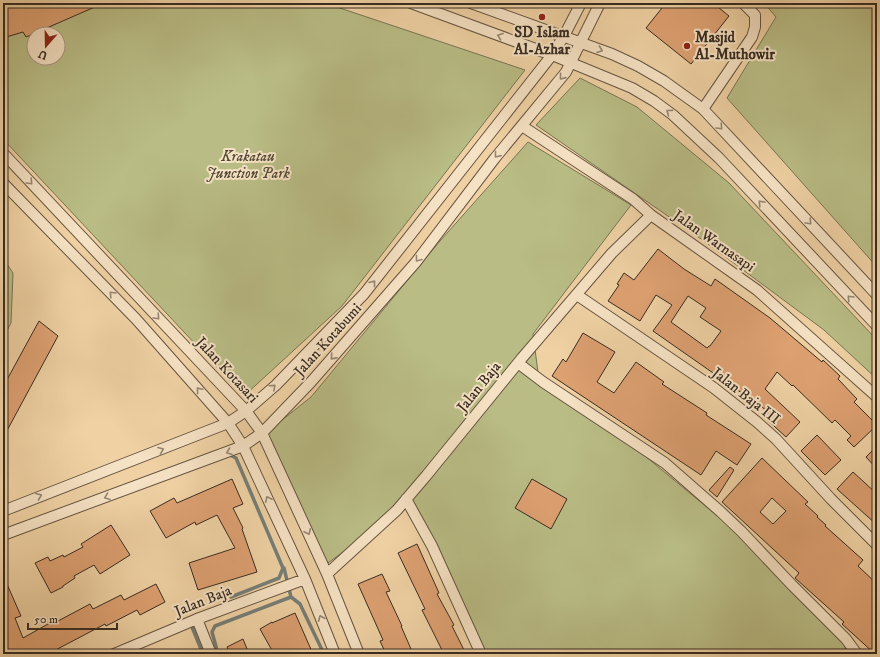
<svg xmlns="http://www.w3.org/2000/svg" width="880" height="657" viewBox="0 0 880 657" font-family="'IM FELL DW Pica',serif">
  <rect width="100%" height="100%" fill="#efd1a3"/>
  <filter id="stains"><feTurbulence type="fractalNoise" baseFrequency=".005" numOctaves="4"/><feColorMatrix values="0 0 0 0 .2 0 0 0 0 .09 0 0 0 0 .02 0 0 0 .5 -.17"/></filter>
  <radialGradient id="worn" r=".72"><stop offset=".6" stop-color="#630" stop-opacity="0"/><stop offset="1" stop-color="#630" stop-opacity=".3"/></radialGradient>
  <path fill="#b9bc85" stroke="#787454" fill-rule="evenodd" d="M3 3H325L525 70 342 306 244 396 3 139ZM34 34H58V58H34Z
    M764 3H877V267L727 98 776 17Z
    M580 78 637 107 729 183 877 340V379L824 330 704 241 536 125Z
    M528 142 631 205 533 334 539 380 627 441 738 533 843 640 847 654H480L411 503 325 565 262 436 311 397 440 241Z
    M3 258 13 273 11 323 3 338Z"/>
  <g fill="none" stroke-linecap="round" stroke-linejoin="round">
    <path stroke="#757e77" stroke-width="3.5" d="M228 454 236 458 283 568 279 578 231 597
      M284 568 291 597 300 604 324 654
      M192 627 203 654
      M218 654 212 632 215 626 291 597"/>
  </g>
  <path fill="#dda071" stroke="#382c22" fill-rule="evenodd" d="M3 3H104L26 37 23 32 3 38Z
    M666 3H713L729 16 691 64 646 28Z
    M658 249 684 269 711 286 715 279 770 318 822 362 823 360 840 376 838 379 857 399 854 402 877 425 854 447 847 440 851 436 835 420 832 423 793 385 792 386 777 372 765 389 800 422 786 437 762 415 766 410 653 331 672 305 656 295 640 321 608 301 619 285 617 284 624 273 634 280ZM688 296 706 308 700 317 721 331 710 346H709L707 348 671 322Z
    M39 321 58 336 3 438V387Z
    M583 333 615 352 597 382 614 393 636 362 664 382 662 384 707 413 706 415 751 444 737 465 716 451 701 475 552 376 563 359 566 362Z
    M817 435 841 460 825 475 801 451Z
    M877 446V469L866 457Z
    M762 458 808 502 805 504 818 516 817 517 826 525 825 526 863 560 858 566 877 584V654H875L842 624 844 622 795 578 799 573 722 502ZM772 498 786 511 773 524 760 512Z
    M730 467 734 470 717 497 709 490Z
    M853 472 877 494V525L837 489Z
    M232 479 243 504 233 508 243 528 242 529 257 572 198 590 189 563 235 548 217 515 196 525 195 522 166 538 150 511 174 498 177 503Z
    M532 479 567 499 551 529 515 508Z
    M111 525 130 555 100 574 94 565 74 576 75 578 63 586V587L51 593 35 563 48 557 50 561 63 555 64 557 83 547 81 544Z
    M417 544 439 593 437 594 454 625 452 626 466 654H444L422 610 425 609 398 553Z
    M382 574 390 591 386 592 402 626H401L411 649 399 654H386L380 641 383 640 358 584Z
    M3 575 21 616 15 618 23 638 57 619 58 621 90 604 93 609 121 595 124 600 156 584 165 602 140 615 137 610 106 626 105 624 48 654H3Z
    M295 613 313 654H274L260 629 272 622V623Z
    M243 639 249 654H230L227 647Z"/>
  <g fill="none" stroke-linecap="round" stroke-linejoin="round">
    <g stroke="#665542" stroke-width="12">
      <path id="minor" d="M411 3 552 55 632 88 654 101 673 115 719 158 877 326
        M471 3 612 54 638 66 664 81 703 109 877 295
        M703 109 752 37 755 27V15L743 3
        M522 126 633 199 651 215 757 290 877 397
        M3 153 246 411 262 433 327 574 359 654
        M3 183 136 319 228 423 243 446 305 579 335 654
        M577 295 714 388 757 422 776 439 831 499 877 545
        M518 363 543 382 665 463 721 512 741 531 792 585 846 639 857 654
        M406 499 432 546 481 654
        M3 511 228 423 246 411 276 385 364 294 552 55 564 36 581 3
        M3 535 243 446 262 433 311 382 416 262 495 158 566 72 600 3
        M327 574 397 510 426 476 522 358 612 253 651 215
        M197 619 211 654
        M114 654 197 619 305 579"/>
    </g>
    <use href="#minor" stroke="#f5e1c3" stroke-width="10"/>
  </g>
  <defs><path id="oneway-chevron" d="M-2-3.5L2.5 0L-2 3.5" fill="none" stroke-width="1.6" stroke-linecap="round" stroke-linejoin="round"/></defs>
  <g stroke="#968672">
    <use href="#oneway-chevron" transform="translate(500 36) rotate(-160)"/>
    <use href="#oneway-chevron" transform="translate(600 50) rotate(20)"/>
    <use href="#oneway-chevron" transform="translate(562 77) rotate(129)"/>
    <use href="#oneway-chevron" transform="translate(669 112) rotate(-144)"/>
    <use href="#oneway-chevron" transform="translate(720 127) rotate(47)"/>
    <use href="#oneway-chevron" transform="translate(497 155) rotate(129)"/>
    <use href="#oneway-chevron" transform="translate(30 182) rotate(47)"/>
    <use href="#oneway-chevron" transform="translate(761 203) rotate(-133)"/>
    <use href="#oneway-chevron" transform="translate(809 222) rotate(47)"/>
    <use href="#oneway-chevron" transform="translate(418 259) rotate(128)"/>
    <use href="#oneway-chevron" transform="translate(373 283) rotate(-52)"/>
    <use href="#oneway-chevron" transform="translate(112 294) rotate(-134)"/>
    <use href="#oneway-chevron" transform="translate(850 298) rotate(-133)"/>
    <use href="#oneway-chevron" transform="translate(157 317) rotate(47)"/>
    <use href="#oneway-chevron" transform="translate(333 357) rotate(132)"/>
    <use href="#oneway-chevron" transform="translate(273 387) rotate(-42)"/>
    <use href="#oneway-chevron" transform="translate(199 390) rotate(-131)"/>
    <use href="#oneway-chevron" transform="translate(161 450) rotate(-21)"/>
    <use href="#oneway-chevron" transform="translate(229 452) rotate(160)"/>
    <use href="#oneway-chevron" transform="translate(39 496) rotate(-21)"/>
    <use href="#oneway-chevron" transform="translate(107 497) rotate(160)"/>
    <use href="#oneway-chevron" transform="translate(268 499) rotate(-115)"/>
    <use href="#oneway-chevron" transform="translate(308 532) rotate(65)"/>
    <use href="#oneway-chevron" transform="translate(321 618) rotate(-113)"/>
  </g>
  <g fill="#8f2418" stroke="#f5e1c3" stroke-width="1.5">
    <circle cx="542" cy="17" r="4"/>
    <circle cx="687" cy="46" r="4"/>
  </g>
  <g text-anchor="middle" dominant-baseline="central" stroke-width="4" stroke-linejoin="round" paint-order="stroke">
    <g font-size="15" font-weight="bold" fill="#382c22" stroke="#f5e1c3">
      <text x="542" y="32">SD Islam<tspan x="542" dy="17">Al-Azhar</tspan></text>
      <text x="695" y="37" text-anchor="start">Masjid<tspan x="695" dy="17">Al-Muthowir</tspan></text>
    </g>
    <g font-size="15" font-style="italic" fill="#524936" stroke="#f5e1c3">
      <text x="248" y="156">Krakatau<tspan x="248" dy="17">Junction Park</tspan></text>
    </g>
    <g font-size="15" fill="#382c22" stroke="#f5e1c3">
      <text transform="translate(714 241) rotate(35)">Jalan Warnasapi</text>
      <text transform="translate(328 340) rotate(-48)">Jalan Kotabumi</text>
      <text transform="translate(227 370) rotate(47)">Jalan Kotasari</text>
      <text transform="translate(479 387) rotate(-51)">Jalan Baja</text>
      <text transform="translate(746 396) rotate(38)">Jalan Baja III</text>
      <text transform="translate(203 601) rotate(-22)">Jalan Baja</text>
    </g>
  </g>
  <rect width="880" height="657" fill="none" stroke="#efd1a3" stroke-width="16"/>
  <rect x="4" y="4" width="872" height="649" fill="none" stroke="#382c22" stroke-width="2"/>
  <rect x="8" y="8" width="864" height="641" fill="none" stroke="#382c22"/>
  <g transform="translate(46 46) rotate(200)"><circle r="19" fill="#f5e1c3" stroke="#a99983"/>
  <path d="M0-3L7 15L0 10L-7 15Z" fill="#8f2418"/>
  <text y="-6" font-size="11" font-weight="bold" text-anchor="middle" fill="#382c22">U</text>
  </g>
  <path d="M28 623v6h89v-6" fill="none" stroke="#382c22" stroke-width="2"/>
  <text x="34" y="623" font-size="12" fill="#382c22" stroke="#f5e1c3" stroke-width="3" paint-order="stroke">50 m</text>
  <rect width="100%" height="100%" filter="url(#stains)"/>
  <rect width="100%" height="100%" fill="url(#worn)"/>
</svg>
